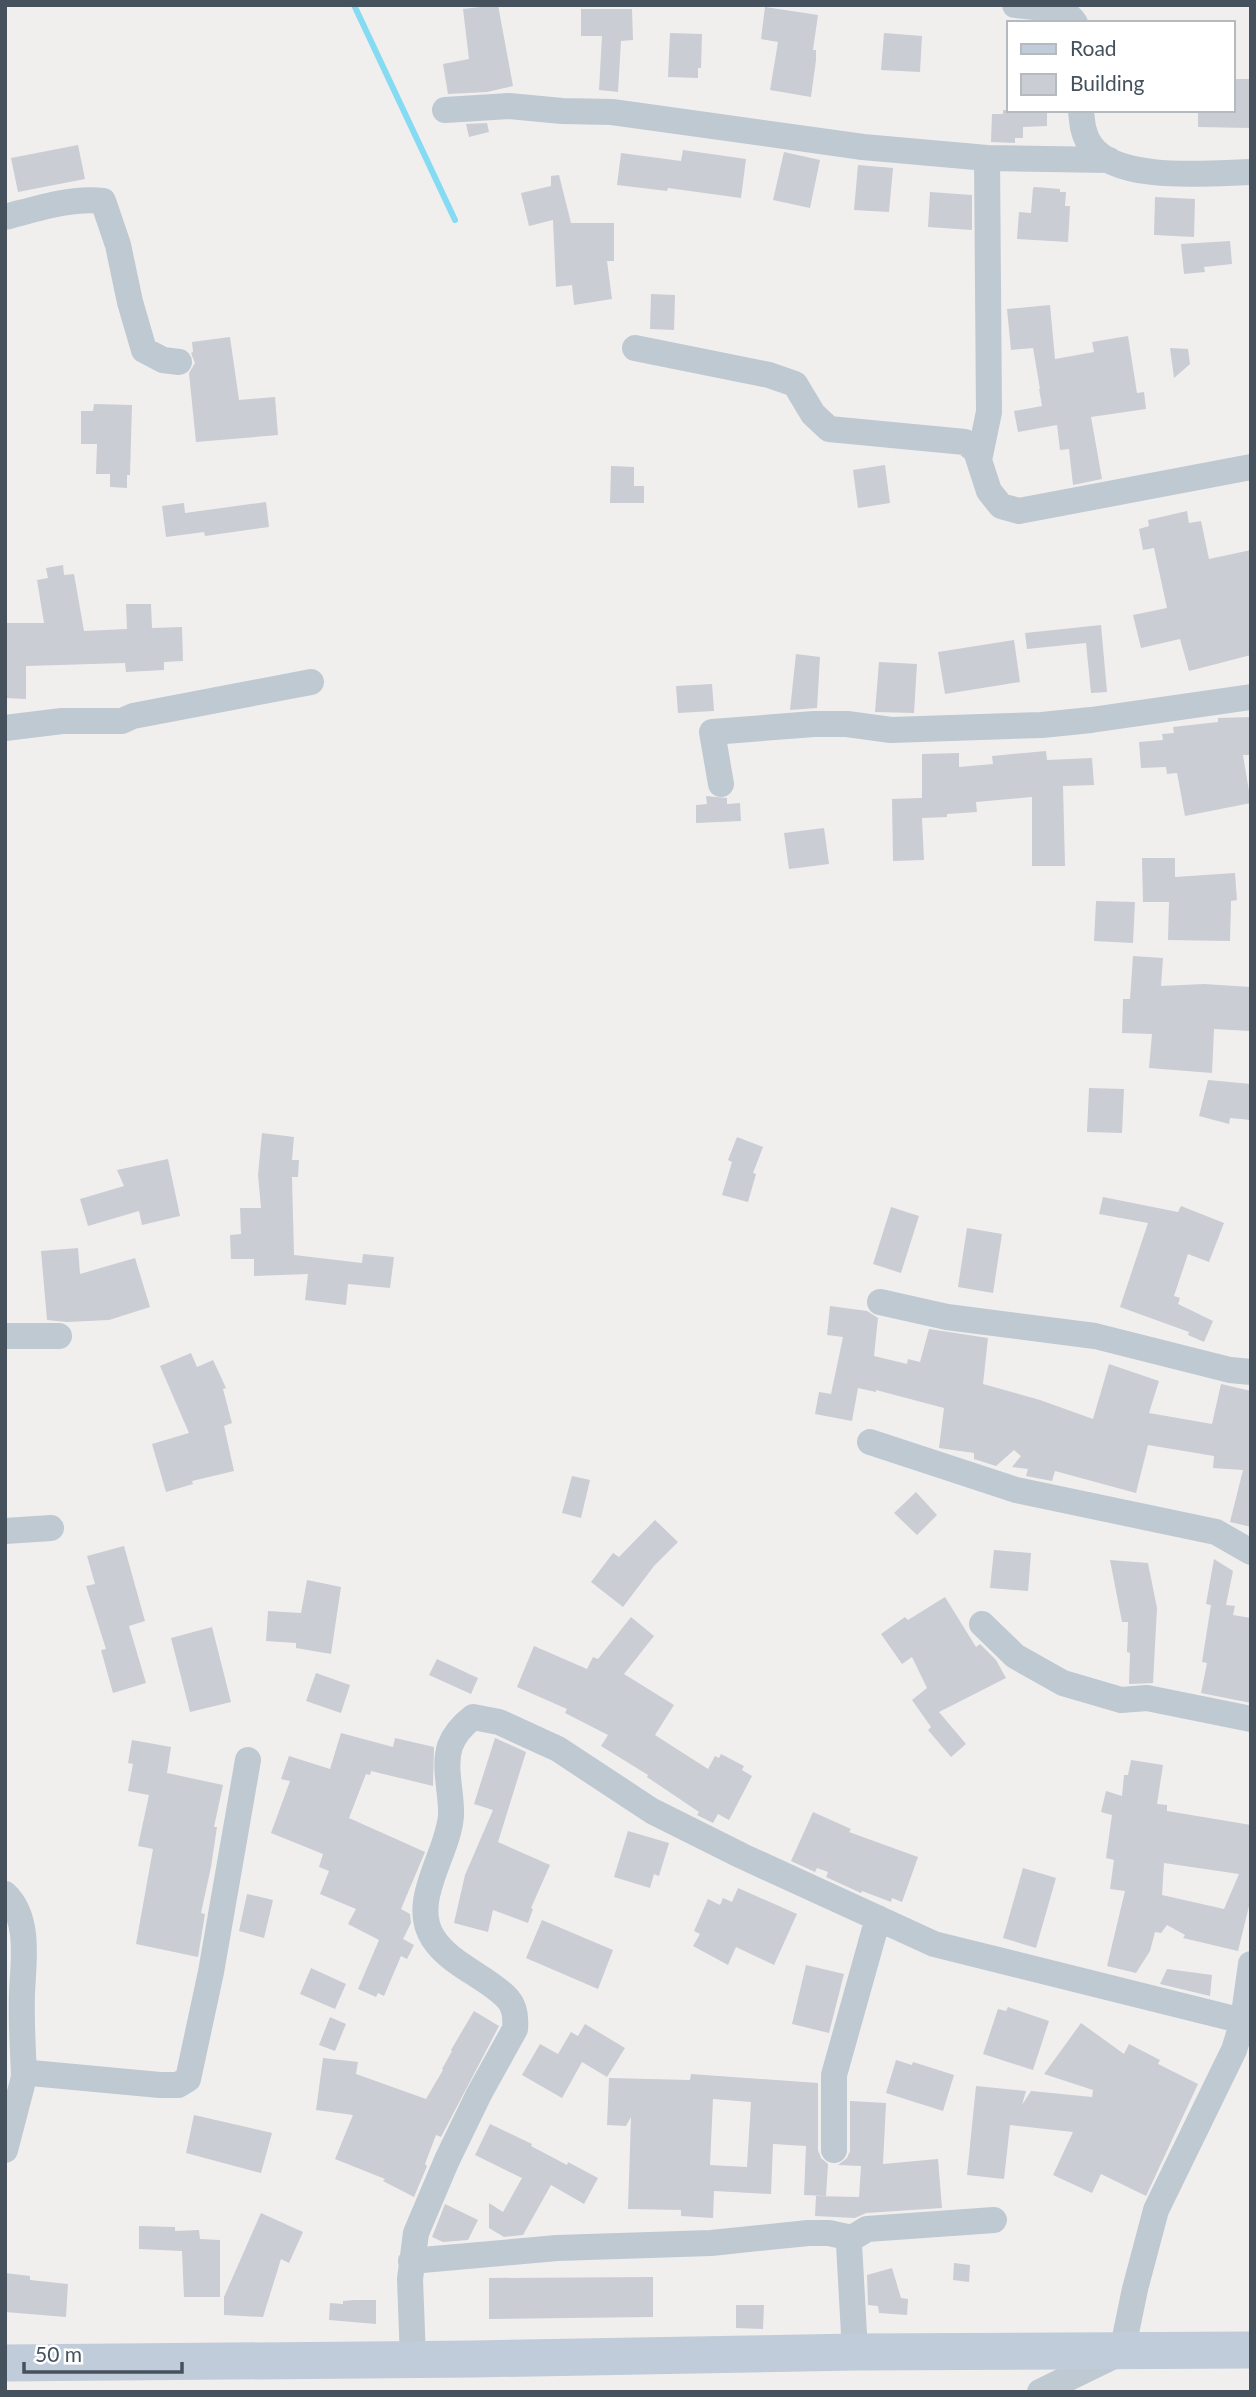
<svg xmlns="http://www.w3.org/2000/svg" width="1256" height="2397" viewBox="0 0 1256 2397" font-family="Lato,sans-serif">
  <rect width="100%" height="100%" fill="#f1eeee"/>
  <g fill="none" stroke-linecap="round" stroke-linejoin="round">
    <path stroke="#84dbf2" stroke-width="6" d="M354 5 455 220"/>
  </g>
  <path fill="#cacdd4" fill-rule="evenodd" d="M498 5 513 86 487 92 448 94 443 64 469 59 463 9Z
    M765 7 818 15 813 50H816V60L811 97 770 90 778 42 761 39Z
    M581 9H632L633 40 621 41 618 92 599 90 602 36H581Z
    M670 33 702 34 701 68H698V78L668 77Z
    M884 33 922 36 920 72 881 70Z
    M1233 79H1251V128L1198 127V110H1233Z
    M1003 110H1047V126L1023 127V138H1015V143L991 142 992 114H1003Z
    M487 123 489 132 469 137 466 124Z
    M78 145 85 179 18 192 11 158Z
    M683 150 746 159 741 198 668 188 667 191 617 185 621 153 681 161Z
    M784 152 820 160 810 208 773 200Z
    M858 165 893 168 889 212 854 210Z
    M559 175 571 223H614V261H607L612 299 574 305 572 285 556 287 553 220 529 226 521 193 551 186V176Z
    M1035 187 1060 189V192H1066L1065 206H1070L1068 242 1017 239 1019 212 1031 213 1033 188Z
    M930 192 972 195V230L928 227Z
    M1155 197 1195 199 1194 237 1154 235Z
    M1230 241 1232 264 1204 267 1205 272 1184 274 1181 244Z
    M651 294 675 295 674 330 650 329Z
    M1050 305 1055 359 1094 352 1092 342 1128 336 1137 393 1144 392 1146 409 1091 417 1102 479 1073 485 1069 449 1060 450 1057 425 1018 432 1014 411 1042 406 1039 389H1040L1033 348 1011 350 1007 309Z
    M230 337 239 400 275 397 278 435 196 442 189 373 195 363 191 353 193 352 192 342Z
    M1170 348 1188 349 1190 364 1174 378Z
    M94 404 132 405 130 475H127V488L110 487V474H96L97 444H81V411H93Z
    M885 465 890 503 858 508 853 470Z
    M611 466 634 467V486H644V503H610Z
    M266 502 269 527 205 536 204 532 166 537 162 506 184 503 185 513Z
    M1187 511 1189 523 1201 521 1209 559 1251 550V655L1189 671 1180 639 1141 648 1133 615 1167 608 1154 548 1143 550 1139 529 1149 526 1148 520Z
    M63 565 64 575 74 574 84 631 127 629 126 604H151L152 628 182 627 183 661 164 662V670L126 672 125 663 26 666V699L5 698V623H44L37 580 48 578 46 568Z
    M1101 625 1107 692 1091 693 1086 643 1027 649 1025 633Z
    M1014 640 1020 682 945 694 938 652Z
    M796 654 820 657 817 708 790 710Z
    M879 662 917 664 914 713 875 712Z
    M712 684 714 711 678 713 676 686Z
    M1251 717V755H1243L1251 803 1185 816 1177 773 1167 774 1166 767 1141 768 1139 742 1163 740 1162 734 1174 733 1173 727 1218 722V718Z
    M1046 751 1047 760 1092 758 1094 785 1063 786 1065 866H1032V797L976 802 977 812 947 814V817L922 818 924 860 893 861 892 799 922 798V754L959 753V767L993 764 992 756Z
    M706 796 727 798V804L740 803 741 821 696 823V805L707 804Z
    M824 828 829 864 789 869 784 833Z
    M1142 858H1175V877L1235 873 1237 900 1231 901 1230 941 1168 940 1169 902H1143Z
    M1096 901 1135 902 1133 943 1094 941Z
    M1133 956 1163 958 1161 986 1204 984 1251 987V1031L1214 1029 1212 1073 1149 1068 1152 1034 1122 1033 1123 999H1130Z
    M1208 1080 1251 1084V1120L1230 1118 1229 1124 1199 1116Z
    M1089 1088 1124 1089 1122 1133 1087 1132Z
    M262 1133 294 1137 292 1160H299L298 1177H292L294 1255 362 1263 363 1254 394 1257 390 1288 348 1284 346 1305 305 1300 308 1274 254 1276V1259H231L230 1235 241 1234 240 1208H261L258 1175Z
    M737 1137 763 1147 753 1173 756 1174 748 1202 722 1195 732 1162 728 1160Z
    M168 1159 180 1216 142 1225 139 1211 88 1226 80 1199 124 1186 117 1170Z
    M1103 1197 1178 1212 1181 1206 1224 1223 1209 1262 1188 1254 1174 1296 1180 1298 1178 1304 1213 1321 1204 1342 1188 1335 1189 1332 1120 1307 1148 1223 1099 1214Z
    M891 1207 919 1216 901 1273 873 1264Z
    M967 1228 1002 1234 993 1293 958 1287Z
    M78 1248 80 1274 135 1258 150 1307 109 1320 67 1322 47 1320 41 1251Z
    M830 1306 867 1311 878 1318 874 1356 907 1364 908 1359 920 1362 929 1329 988 1338 983 1384 1040 1400 1093 1419 1109 1364 1159 1381 1149 1413 1212 1424 1221 1384 1251 1391V1527L1230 1522 1243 1470 1213 1468 1214 1456 1148 1445 1136 1493 1055 1471 1052 1481 1026 1476 1028 1469 1012 1467 1021 1456 1014 1450 996 1466 974 1459V1453L939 1448 944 1408 876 1390V1392L858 1388 852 1421 815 1414 819 1392 831 1394 843 1337 827 1335Z
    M191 1353 197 1367 213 1360 226 1388 223 1389 232 1423 224 1426 234 1471 192 1481 193 1484 166 1492 152 1444 189 1433 160 1366Z
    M572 1476 590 1480 581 1518 562 1513Z
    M916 1492 937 1515 917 1535 894 1513Z
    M655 1520 678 1542 654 1566 623 1607 591 1582 613 1553 619 1557Z
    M124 1546 145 1621 129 1626 146 1683 113 1693 101 1650 106 1649 86 1586 95 1584 87 1556Z
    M994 1550 1031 1553 1028 1591 990 1588Z
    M1214 1559 1233 1571 1226 1605 1235 1606 1233 1615 1251 1618V1703L1201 1693 1207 1663 1202 1662 1211 1605 1206 1604Z
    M1110 1560 1148 1563 1157 1608 1153 1683 1129 1684 1130 1653 1127 1652 1128 1622H1122Z
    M307 1580 341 1587 331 1654 296 1648V1643L266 1641 268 1611 301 1613Z
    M945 1597 976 1647 980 1644 996 1660 1006 1678 939 1712 966 1744 951 1757 928 1730 931 1727 912 1700 927 1688 912 1657 902 1664 881 1634 905 1617 908 1620Z
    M631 1617 654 1636 624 1674 674 1705 655 1735 708 1769 715 1756 719 1758 721 1754 744 1766 742 1770 752 1776 729 1820 718 1814 713 1823 697 1815 699 1812 647 1777 648 1775 601 1746 608 1735 565 1713 567 1709 517 1687 534 1646 587 1669 593 1657 598 1659Z
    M212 1627 231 1702 190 1712 171 1638Z
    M437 1659 478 1678 471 1694 429 1675Z
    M316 1673 350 1685 341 1713 306 1701Z
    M341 1733 393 1747 395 1738 434 1747 433 1786 371 1771 370 1775 366 1774 349 1818 425 1852 401 1909 410 1914 411 1923 403 1939 414 1945 407 1959 401 1956 384 1996 378 1993 376 1997 358 1989 379 1940 348 1924 356 1909 320 1894 329 1871 319 1867 323 1854 271 1833 290 1781 281 1779 289 1756 330 1769Z
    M495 1738 526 1752 498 1842 550 1865 531 1908 533 1909 528 1923 493 1910 488 1932 454 1923 465 1875 493 1810 474 1804Z
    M132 1740 171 1747 167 1773 223 1785 214 1827H217L211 1867 201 1913 205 1914 198 1957 136 1944 153 1849 138 1846 149 1795 128 1791 133 1764 128 1763Z
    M1131 1760 1163 1765 1157 1804 1167 1805V1811L1251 1825V1898L1238 1951 1183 1938 1185 1935 1167 1925 1161 1933 1155 1932 1150 1951 1136 1973 1107 1966 1125 1891 1110 1889 1114 1860 1106 1858 1112 1815 1101 1812 1106 1791 1122 1796 1124 1775H1128ZM1164 1863 1239 1874 1224 1909 1162 1895Z
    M813 1812 851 1829 849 1832 918 1857 902 1902 892 1898 891 1902 862 1891 861 1893 826 1877 828 1872 817 1868 815 1872 791 1861Z
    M628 1831 669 1843 659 1876 654 1874 650 1888 614 1877Z
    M1023 1868 1056 1878 1036 1948 1003 1938Z
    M738 1888 797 1914 774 1965 736 1947 728 1965 693 1946 700 1934 694 1931 708 1899 720 1905 723 1898 732 1902Z
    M247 1894 273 1900 264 1938 239 1931Z
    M542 1920 613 1950 598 1989 526 1958Z
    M806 1965 844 1974 829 2033 792 2024Z
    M311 1968 346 1984 335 2009 300 1994Z
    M1167 1969 1212 1975 1210 1996 1160 1984Z
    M1008 2007 1049 2021 1033 2070 983 2054 998 2009 1006 2011Z
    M474 2011 499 2026 441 2137 436 2135 425 2164 427 2166 414 2197 383 2181 385 2179 335 2159 353 2115 316 2110 323 2058 358 2062 356 2074 426 2099 443 2070 442 2069 452 2051 451 2050Z
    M330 2017 346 2024 335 2051 319 2045Z
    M1081 2023 1124 2054 1129 2044 1160 2060 1158 2064 1198 2084 1146 2196 1101 2174 1092 2193 1053 2175 1073 2132 1010 2125 1004 2179 967 2175 976 2086 1026 2091 1022 2105 1031 2091 1092 2097 1093 2090 1044 2074Z
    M585 2024 625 2048 607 2077 582 2062 562 2098 522 2075 540 2044 558 2054 571 2032 578 2036Z
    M896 2060 912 2065 913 2062 954 2075 943 2111 886 2093Z
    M691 2074 818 2083V2150L821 2158 828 2164 826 2196 804 2195 806 2146 773 2144 771 2194 714 2191 713 2218 681 2216V2210L628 2209 631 2117 626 2126 607 2125 609 2078 690 2080ZM713 2099 751 2102 747 2167 710 2165Z
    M850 2101 886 2103 883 2164 938 2159 942 2208 866 2213 855 2218 815 2216 816 2196 859 2197 861 2166 838 2165 847 2158 850 2151Z
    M194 2115 272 2133 261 2173 186 2153Z
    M490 2124 532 2144 531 2146 567 2165 568 2162 598 2178 584 2204 551 2185 523 2235 504 2237 489 2228V2203L503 2212 522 2178 475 2155Z
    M445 2204 478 2220 468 2240 443 2242 432 2237Z
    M261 2213 303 2232 289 2263 281 2259 263 2317 224 2315V2297Z
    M139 2226 175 2227V2231L199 2230 200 2239 220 2240V2297H184L182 2251 139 2249Z
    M954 2263 970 2265 969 2282 953 2280Z
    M892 2268 901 2298 908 2299 907 2315 879 2313 878 2306 868 2305 867 2275Z
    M5 2273 30 2276V2280L68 2284 66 2317 5 2312Z
    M653 2277V2317L489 2319V2278Z
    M354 2300H376V2324L329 2320 330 2303 343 2304V2301Z
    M736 2305H764L763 2329 736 2328Z"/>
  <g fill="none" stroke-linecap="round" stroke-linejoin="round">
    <path stroke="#bec9d2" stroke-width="26" d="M1015 5C1034 8 1064 5 1075 23
      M445 110 509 106 562 111 612 112 863 147 987 158 1109 160
      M1081 110C1082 123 1083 135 1091 146 1118 183 1210 173 1251 172
      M5 217C36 209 71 197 103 201L118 245 130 302 144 350 163 360 179 362
      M635 348 769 375 795 384 813 414 829 429 965 442 976 451 989 491 1001 506 1019 511 1251 467
      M979 460 989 412 987 158
      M5 728 62 721H122L133 716 311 682
      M721 784 712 732 814 724H847L891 730 1042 725 1091 720 1251 697
      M880 1302 947 1317 1095 1336 1230 1370 1251 1372
      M5 1336H59
      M870 1442 1016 1490 1216 1532 1251 1552
      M5 1531 51 1528
      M982 1624 1015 1656 1063 1683 1121 1700 1147 1698 1251 1719
      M5 1894C31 1918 23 1963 22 1994 21 2022 23 2049 24 2077
      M5 2150 24 2077 31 2073 160 2085H178L188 2079 211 1972 248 1760
      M834 2150V2075L878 1918
      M411 2261 557 2248 711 2243 808 2233H829L852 2238
      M855 2352 849 2244 852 2238 867 2229 994 2220
      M413 2359 410 2279 416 2233 447 2160 479 2094 515 2029C516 2018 515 2007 508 1999 488 1977 450 1965 433 1938 409 1901 449 1853 451 1815 452 1793 443 1768 450 1746 454 1735 464 1724 473 1717L499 1722 558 1749 652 1811 742 1856 934 1944 1243 2021
      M1040 2392 1122 2352 1135 2289 1156 2210 1234 2050 1243 2021 1251 1964"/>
    <path stroke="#c0ccd9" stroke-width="37" d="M5 2363 474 2359 855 2352 1251 2350"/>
  </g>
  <rect width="1256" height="2397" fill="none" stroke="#45525d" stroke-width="14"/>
  <rect x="1007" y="21" width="228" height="91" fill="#ffffff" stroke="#b5babe" stroke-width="2"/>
  <rect x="1021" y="44" width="35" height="10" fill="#c0ccd9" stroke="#b5babe" stroke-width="2"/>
  <text x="1070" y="56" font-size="21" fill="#45525d">Road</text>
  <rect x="1021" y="74" width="35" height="21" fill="#cacdd4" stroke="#b5babe" stroke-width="2"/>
  <text x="1070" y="91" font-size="21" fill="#45525d">Building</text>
  <path d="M24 2362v10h158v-10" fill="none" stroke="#45525d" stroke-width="3.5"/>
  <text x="35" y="2362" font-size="21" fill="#45525d" stroke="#ffffff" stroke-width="5" paint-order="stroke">50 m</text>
</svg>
